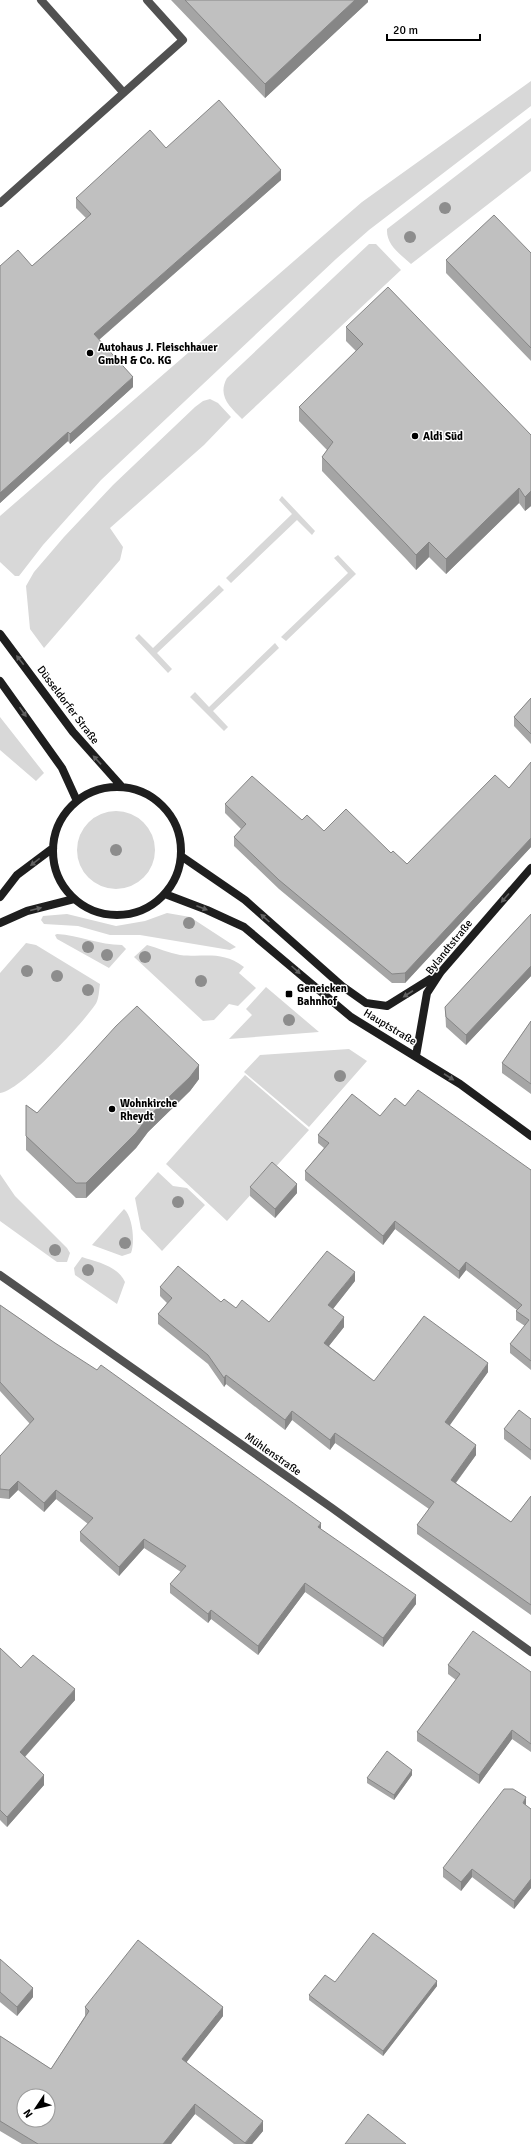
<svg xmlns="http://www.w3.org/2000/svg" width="531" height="2144" viewBox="0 0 531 2144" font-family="Signika,sans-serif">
  <rect width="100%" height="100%" fill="#fff"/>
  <path fill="#d8d8d8" d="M531 81V106L369 230 336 259 101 480 43 545 19 576H15L0 562V516L362 202Z
    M531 118V171L411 264C400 254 386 245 387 229Z
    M369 244H376L401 270 242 419C230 407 217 396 227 378Z
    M210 399 218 403 231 417 204 445 110 528 123 547 120 560 44 648 30 629 26 586 34 572 64 537 113 485 195 407 203 401Z
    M282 496 315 531 312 535 297 520 231 583 226 578 292 514 279 500Z
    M338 555 356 574 286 641 281 637 348 573 334 558Z
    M219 585 224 590 157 653 172 669 168 673 135 638 139 634 153 648Z
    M275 643 279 648 213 711 228 727 224 731 190 697 195 692 209 707Z
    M0 717 44 773 36 781 0 750Z
    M77 850a39 39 0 1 1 78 0a39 39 0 1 1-78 0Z
    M167 913 190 917 236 947 230 950 140 935H110L78 926 44 924 41 920 43 916 67 914 116 926 145 921Z
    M57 934C79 935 99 945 122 945L126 949 109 968 57 939 55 935Z
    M26 943 36 945 100 984C99 990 99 1000 95 1005 83 1023 19 1092 0 1093V973Z
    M147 945C158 948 169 953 180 955 205 958 221 950 244 967L239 973 256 988 238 1006 229 1004 214 1020 203 1021 134 957Z
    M266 987 319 1032 229 1039 252 1015 246 1009Z
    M349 1049 367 1061 309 1127 244 1072 260 1055Z
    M245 1075 309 1130 227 1221 166 1164Z
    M158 1172 173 1186 187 1188 205 1205 162 1251 141 1229 135 1198Z
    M0 1174 15 1196 67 1248 70 1253 67 1262H57L0 1221Z
    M124 1209C133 1217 135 1242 131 1253L122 1256 92 1245Z
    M82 1257C97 1262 118 1266 125 1282L117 1304 75 1275 74 1268Z"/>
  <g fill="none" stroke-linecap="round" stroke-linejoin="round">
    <path stroke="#515151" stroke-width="8" d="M41 0 123 92
      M0 203 183 40 147 0"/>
    <path stroke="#515151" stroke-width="8" d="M0 1275 332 1508 531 1652"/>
    <path stroke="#1e1e1e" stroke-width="8" d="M0 634 73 732 122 787
      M0 681 62 768 77 801
      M53 851a64 64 0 1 1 128 0a64 64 0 1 1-128 0Z
      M181 856 245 900 342 986 366 1003 387 1006 440 973
      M165 894 207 910 244 927 351 1017 460 1084 531 1136
      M0 897 17 875 53 848
      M0 923 27 911 74 899
      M416 1056 427 993 440 973 531 868"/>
  </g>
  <g fill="#8d8d8d">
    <circle cx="445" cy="208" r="6"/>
    <circle cx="410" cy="237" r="6"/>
    <circle cx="116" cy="850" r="6"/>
    <circle cx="189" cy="923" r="6"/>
    <circle cx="88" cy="947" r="6"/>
    <circle cx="107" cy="955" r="6"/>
    <circle cx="145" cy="957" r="6"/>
    <circle cx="27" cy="971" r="6"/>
    <circle cx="57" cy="976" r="6"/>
    <circle cx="201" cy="981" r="6"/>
    <circle cx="88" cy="990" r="6"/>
    <circle cx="289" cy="1020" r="6"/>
    <circle cx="340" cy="1076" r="6"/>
    <circle cx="178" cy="1202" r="6"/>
    <circle cx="125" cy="1243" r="6"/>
    <circle cx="55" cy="1250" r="6"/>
    <circle cx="88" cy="1270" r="6"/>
  </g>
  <path fill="#a5a5a5" d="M171 0H368V2L265 98Z
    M166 148 281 180 99 340 133 387 70 444 68 441 0 503V266H32L86 218 76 208V198Z
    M531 253V361L446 273V260Z
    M346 327 531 435V506L525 511 519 503 446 574 429 557 416 570 407 560 322 471V457L327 450 299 421V407L356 351 346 341Z
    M531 698V744L514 726V717Z
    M531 762V847L405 983H392L279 889 234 846V837L241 829 225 813V804L302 820 324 831 391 853 407 864 509 788Z
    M531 914V976L466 1045 446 1027 445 1007Z
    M531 1021V1094L502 1073V1063Z
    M199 1079 190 1091 148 1132 136 1148 86 1198H76L26 1150V1105L37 1113Z
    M405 1106 531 1170V1370L510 1353V1344L525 1326 516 1320V1311L517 1310 466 1270 459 1279 395 1229 383 1245 305 1180V1171L324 1148 318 1143V1135L380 1116Z
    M250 1187 297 1193 275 1218 250 1196Z
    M355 1281 333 1309 344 1327 329 1346 374 1381 488 1372 449 1425 476 1455 456 1483 511 1522 531 1496V1615L417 1534V1525L429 1509 335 1443 330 1450 292 1420 285 1430 226 1384 224 1387 208 1364 158 1324V1314L167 1303 160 1296V1287L221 1302 269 1322Z
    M0 1305 321 1529 416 1604 383 1647 305 1592 258 1655 211 1619 208 1623 170 1593V1584L181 1572 144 1548 119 1576 80 1541V1532L88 1524 56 1499 44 1512 18 1490 9 1499 0 1498V1456L30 1424 0 1391Z
    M531 1419V1460L504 1439V1429Z
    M0 1648 21 1668 75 1700 25 1757 44 1785 7 1827 0 1820Z
    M448 1665 531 1672V1752L512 1739 479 1784 417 1741V1732L456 1680 448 1674Z
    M412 1775 394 1800 367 1783V1778Z
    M526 1806 531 1809V1888L514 1909 472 1877 461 1891 443 1877V1868Z
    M0 1959 33 1997 17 2016 0 2002Z
    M335 1982 437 1986 383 2056 309 2000V1995Z
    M85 2007 223 2016 186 2062 263 2131 252 2144H234L195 2114 171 2144H22L0 2131V2036L51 2069 85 2016Z"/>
  <path fill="#868686" d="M355 0H368V2L265 98V84Z
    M281 170V180L94 344V334Z
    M133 377V387L70 444V434Z
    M68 432V441L0 503V493Z
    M519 488V503L446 574V559Z
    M531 491V506L525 511V497Z
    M429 542V557L416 570V555Z
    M531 838V847L405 983V973Z
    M531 966V976L466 1045V1035Z
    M199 1065V1079L190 1091 148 1132 136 1148 86 1198V1183L148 1117Z
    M297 1184V1193L275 1218V1209Z
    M395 1221V1229L383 1245V1236Z
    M466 1262V1270L459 1279V1271Z
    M355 1272V1281L328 1315V1305Z
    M344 1317V1327L324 1352V1343Z
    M488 1363V1372L445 1432V1422Z
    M226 1375V1384L224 1387V1378Z
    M292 1411V1420L285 1430V1420Z
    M335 1433V1443L330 1450V1440Z
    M476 1445V1455L451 1489V1480Z
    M18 1481V1490L9 1499V1490Z
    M56 1490V1499L44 1512V1503Z
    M321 1523V1532L318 1527Z
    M144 1539V1548L119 1576V1567Z
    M305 1583V1592L258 1655V1646Z
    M416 1595V1604L383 1647V1638Z
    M211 1610V1619L208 1623V1614Z
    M75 1689V1700L20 1762V1752Z
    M512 1730V1739L479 1784V1775Z
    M412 1770V1775L394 1800V1795Z
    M44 1775V1785L7 1827V1817Z
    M526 1797V1806L523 1803Z
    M472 1869V1877L461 1891V1882Z
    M531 1879V1888L514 1909V1901Z
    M437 1981V1986L383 2056V2051Z
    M33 1988V1997L17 2016V2007Z
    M223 2007V2016L182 2068V2059Z
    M195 2104V2114L171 2144H163Z
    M263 2121V2131L252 2144H245Z"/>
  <path fill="#c0c0c0" stroke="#868686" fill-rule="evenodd" d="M185 0H355L265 84Z
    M219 100 281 170 94 334 133 377 70 434 68 432 0 493V266L18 250 32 266 91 214 76 198 150 130 166 148Z
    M494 215 531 253V348L446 260Z
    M388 287 531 435V491L525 497 519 488 446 559 429 542 416 555 407 545 322 457 333 442 299 407 363 344 346 327Z
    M531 698V734L514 717Z
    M531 762V838L405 973 392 974 279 880 234 837 246 824 225 804 252 776 302 820 307 815 324 831 346 809 391 853 393 851 407 864 495 775 509 788Z
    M531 914V966L466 1035 446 1017 445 1007Z
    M137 1006 199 1065 190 1077 148 1117 136 1133 86 1183H76L26 1136V1105L37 1113 116 1026Z
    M531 1021V1084L502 1063Z
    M418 1090 531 1170V1361L510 1344 529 1320 516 1311 522 1305 466 1262 459 1271 395 1221 383 1236 305 1171 329 1143 318 1135 352 1094 380 1116 395 1098 405 1106Z
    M272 1162 297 1184 275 1209 250 1187Z
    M327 1251 355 1272 328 1305 344 1317 324 1343 374 1381 424 1316 488 1363 445 1422 476 1445 451 1480 511 1522 531 1496V1605L417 1525 434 1502 335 1433 330 1440 292 1411 285 1420 226 1375 224 1378 208 1355 158 1314 172 1298 160 1287 178 1266 221 1302 224 1299 236 1308 242 1300 269 1322Z
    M0 1305 55 1343 97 1370 101 1365 321 1523 318 1527 416 1595 383 1638 305 1583 258 1646 211 1610 208 1614 170 1584 186 1566 144 1539 119 1567 80 1532 93 1518 56 1490 44 1503 18 1481 9 1490 0 1489V1456L34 1419 0 1382Z
    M519 1410 531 1419V1450L504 1429Z
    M473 1631 531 1672V1744L512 1730 479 1775 417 1732 460 1674 448 1665Z
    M0 1648 21 1668 33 1655 75 1689 20 1752 44 1775 7 1817 0 1810Z
    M387 1751 412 1770 394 1795 367 1778Z
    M504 1789H513L526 1797 523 1803 531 1809V1879L514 1901 472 1869 461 1882 443 1868Z
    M373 1933 437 1981 383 2051 309 1995 325 1975 335 1982Z
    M138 1940 223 2007 182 2059 263 2121 245 2143 195 2104 163 2144H38L0 2121V2036L51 2069 89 2011 85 2007ZM24 2096H48V2120H24Z
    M0 1959 33 1988 17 2007 0 1992Z
    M368 2114 406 2144H345Z"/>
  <defs><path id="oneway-solid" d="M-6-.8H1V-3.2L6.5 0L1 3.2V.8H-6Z"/></defs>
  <g fill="#626262">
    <use href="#oneway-solid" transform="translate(20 660) rotate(-128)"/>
    <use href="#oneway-solid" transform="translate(23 712) rotate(55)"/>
    <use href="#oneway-solid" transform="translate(97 760) rotate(-133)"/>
    <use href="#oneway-solid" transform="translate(35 862) rotate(142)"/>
    <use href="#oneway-solid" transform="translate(505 898) rotate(131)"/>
    <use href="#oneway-solid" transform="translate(202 908) rotate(21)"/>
    <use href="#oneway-solid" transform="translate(36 909) rotate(-14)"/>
    <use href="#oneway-solid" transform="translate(265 918) rotate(-138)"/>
    <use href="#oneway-solid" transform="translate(296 970) rotate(42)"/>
    <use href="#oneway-solid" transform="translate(408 994) rotate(147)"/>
    <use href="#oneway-solid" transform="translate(449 1077) rotate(33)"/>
  </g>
  <g fill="#000" stroke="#fff" stroke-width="1.5">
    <circle cx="90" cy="353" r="4"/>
    <circle cx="415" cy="436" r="4"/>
    <rect x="285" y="990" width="8" height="8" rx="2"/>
    <circle cx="112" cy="1109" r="4"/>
  </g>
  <g text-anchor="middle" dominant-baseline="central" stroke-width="3" stroke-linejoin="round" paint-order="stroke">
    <g font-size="11" font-weight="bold" fill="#000" stroke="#fff" text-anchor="start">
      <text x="98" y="347">Autohaus J. Fleischhauer<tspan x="98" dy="13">GmbH &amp; Co. KG</tspan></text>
      <text x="423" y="436">Aldi Süd</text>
      <text x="297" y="988">Geneicken<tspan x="297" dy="13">Bahnhof</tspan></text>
      <text x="120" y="1103">Wohnkirche<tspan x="120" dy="13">Rheydt</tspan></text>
    </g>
    <g font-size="11" fill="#000" stroke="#fff">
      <text transform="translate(68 705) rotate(53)">Düsseldorfer Straße</text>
      <text transform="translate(449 947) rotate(-51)">Bylandtstraße</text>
      <text transform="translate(390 1027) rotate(31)">Hauptstraße</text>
      <text transform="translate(273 1454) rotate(35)">Mühlenstraße</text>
    </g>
  </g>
  <g transform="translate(36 2108) rotate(235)"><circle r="19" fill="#ffffff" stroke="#999999"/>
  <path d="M0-3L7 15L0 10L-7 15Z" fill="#000000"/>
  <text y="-6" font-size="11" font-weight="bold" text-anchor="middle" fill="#000000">N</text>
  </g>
  <path d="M387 34v6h93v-6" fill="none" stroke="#000000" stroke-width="2"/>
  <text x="393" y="34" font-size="12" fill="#000000" stroke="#ffffff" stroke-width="3" paint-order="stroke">20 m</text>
</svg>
